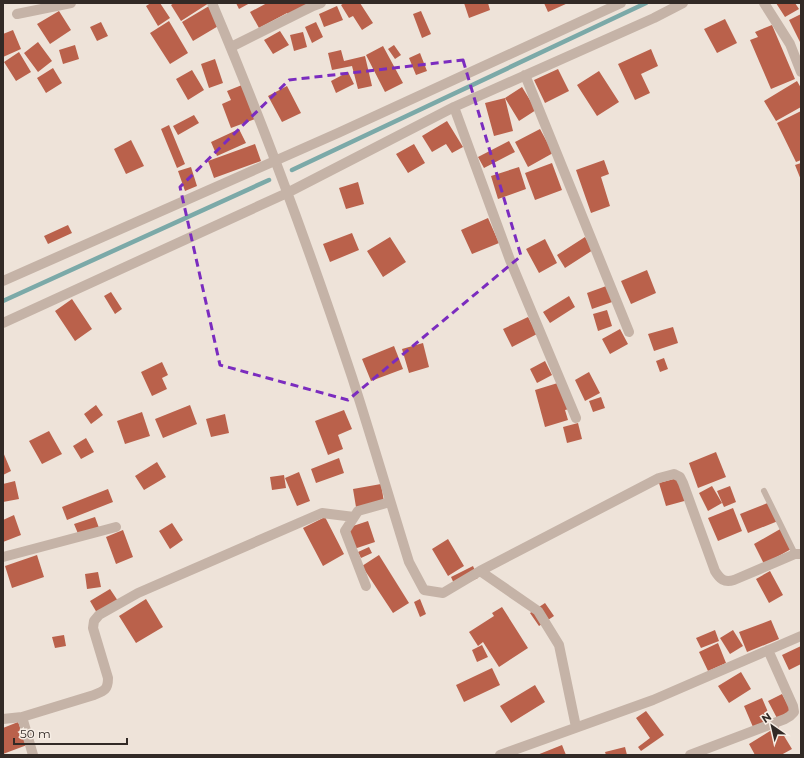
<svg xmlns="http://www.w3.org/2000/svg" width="804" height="758" viewBox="0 0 804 758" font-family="Montserrat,sans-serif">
  <rect width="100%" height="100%" fill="#eee3d9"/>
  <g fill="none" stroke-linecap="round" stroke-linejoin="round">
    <path stroke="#7ba9a8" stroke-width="4.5" d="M292 170 646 3
      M3 301 269 180"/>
  </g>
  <path fill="#ba614b" d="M151 3H160L170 18 158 26 146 6Z
    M174 3H209L181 21 171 5Z
    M236 3H250L239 9Z
    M267 3H312L289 16 287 13 259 28 250 12Z
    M344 3H360L373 23 362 30 353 16 349 18 341 5Z
    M464 3H488L490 10 469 18Z
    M544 3H568L548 12Z
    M776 3H795L799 9 785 17Z
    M209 6 220 25 193 41 182 22Z
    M337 6 343 20 324 27 319 14Z
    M59 11 71 30 50 44 37 24Z
    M421 11 431 34 422 38 413 14Z
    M801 14V44L789 20Z
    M725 19 737 43 717 53 704 29Z
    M169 21 188 53 170 64 150 33Z
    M101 22 108 36 97 41 90 27Z
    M316 22 323 37 312 43 305 27Z
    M772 25 795 79 771 89 750 40 758 37 755 32Z
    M13 30 21 49 3 57V34Z
    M280 31 289 45 273 54 264 40Z
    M303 32 307 47 294 51 290 35Z
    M38 42 52 61 38 72 24 53Z
    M75 45 79 59 63 64 59 50Z
    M394 45 401 55 395 59 388 49Z
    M383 46 403 83 385 92 366 55Z
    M651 49 658 66 641 74 650 93 635 100 618 64Z
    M341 50 344 61 365 56 372 86 358 89 352 66 332 70 328 53Z
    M19 52 31 72 16 81 4 62Z
    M420 53 427 71 416 75 409 58Z
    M215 59 223 83 209 88 201 64Z
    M53 68 62 83 46 93 37 78Z
    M558 69 569 91 545 103 534 80Z
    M192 70 204 90 188 100 176 79Z
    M599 71 619 102 597 116 577 85Z
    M348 72 354 84 336 93 331 81Z
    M797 81 801 88V107L776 121 764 101Z
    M242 85 255 119 231 128 222 104 231 100 227 91Z
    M287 86 301 113 282 122 268 96Z
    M522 87 536 110 519 121 505 98Z
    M505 98 513 131 494 136 485 103Z
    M801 111V160L796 162 777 123Z
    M194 115 199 123 178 135 173 126Z
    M447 121 463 147 452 153 446 144 432 152 422 136Z
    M169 125 185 164 177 168 161 129Z
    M239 129 246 143 217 156 211 142Z
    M540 129 553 153 528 167 515 142Z
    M131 140 144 166 126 174 114 149Z
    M509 141 515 152 484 168 478 157Z
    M255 144 261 161 214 178 208 161Z
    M414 144 425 163 408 173 396 154Z
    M604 160 609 174 601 177 610 206 591 213 576 170Z
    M552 163 562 190 535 200 525 173Z
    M801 163V180L795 165Z
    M191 167 197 186 185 191 178 171Z
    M519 167 526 189 498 199 491 176Z
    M358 182 364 204 346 209 339 188Z
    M488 218 499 243 472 254 461 230Z
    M68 225 72 233 48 244 44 236Z
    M352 233 359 250 330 262 323 244Z
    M390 237 406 262 383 277 367 251Z
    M585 237 593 250 565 268 557 255Z
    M545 239 557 263 539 273 526 249Z
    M647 270 656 293 631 304 621 281Z
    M609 285 615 301 592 309 587 293Z
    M111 292 122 309 115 314 104 296Z
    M569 296 575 307 550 323 543 312Z
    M72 299 92 329 75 341 55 311Z
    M607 310 612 326 598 331 593 314Z
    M528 317 537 334 512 347 503 329Z
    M673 327 678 343 654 351 648 334Z
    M620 329 628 344 610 354 602 339Z
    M423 343 429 367 409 373 402 349Z
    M394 346 403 369 371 381 362 359Z
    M664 358 668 369 660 372 656 361Z
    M545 361 552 375 537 383 530 369Z
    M162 362 168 375 162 378 167 389 152 396 141 372Z
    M589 372 600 393 585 401 575 380Z
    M561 382 569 409 565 410 568 420 545 427 535 390Z
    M601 397 605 408 593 412 589 401Z
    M96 405 103 415 91 424 84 414Z
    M190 405 197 424 163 438 155 419Z
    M344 410 352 429 338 435 343 449 328 455 315 421Z
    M142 412 150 436 125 444 117 421Z
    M225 414 229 433 211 437 206 419Z
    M578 423 582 439 567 443 563 427Z
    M49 431 62 454 42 464 29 441Z
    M86 438 94 452 81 459 73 446Z
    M3 452 11 471 3 475Z
    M716 452 726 477 698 488 689 463Z
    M339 458 344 473 316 483 311 469Z
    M157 462 166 477 144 490 135 476Z
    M299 472 310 501 297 506 285 478Z
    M284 475 286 488 272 490 270 477Z
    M681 477 688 500 666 506 659 483Z
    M15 481 19 499 3 502V484Z
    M381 484 384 502 356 507 353 489Z
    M712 486 722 503 708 511 699 493Z
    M730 486 736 502 724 507 717 491Z
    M108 489 113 502 67 520 62 507Z
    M770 502 778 521 748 533 740 514Z
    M733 508 742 531 718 541 708 518Z
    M14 515 21 535 3 542V520Z
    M95 517 99 528 79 536 74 524Z
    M325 517 344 554 323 566 303 528Z
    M368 521 375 542 354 549 347 528Z
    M172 523 183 540 170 549 159 531Z
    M782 528 793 548 764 564 754 544Z
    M123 530 133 557 116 564 106 537Z
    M448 539 464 566 448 576 432 549Z
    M369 547 372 553 361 558 358 552Z
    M37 555 44 577 12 588 5 566Z
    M379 555 409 603 393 613 362 566Z
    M473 566 478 578 456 588 451 577Z
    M770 571 783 595 769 603 756 579Z
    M98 572 101 587 87 589 85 574Z
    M110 589 118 601 97 613 90 601Z
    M146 599 163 627 136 643 119 616Z
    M420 599 426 614 420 617 414 602Z
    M545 603 554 616 539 626 530 613Z
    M502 607 528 648 499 667 483 642 478 646 469 632 494 616 492 613Z
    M771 620 779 639 747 652 739 632Z
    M715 630 719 641 701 648 696 638Z
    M733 630 743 646 730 654 720 638Z
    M64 635 66 646 55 648 52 637Z
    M718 643 726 663 708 671 699 652Z
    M482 645 488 657 477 662 472 650Z
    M801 646V664L789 670 782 655Z
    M492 668 500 685 464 702 456 685Z
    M741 672 751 689 729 703 718 686Z
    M535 685 545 702 511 723 500 706Z
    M782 694 792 713 778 720 768 701Z
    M762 698 771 719 753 727 744 706Z
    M646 711 664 735 641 751 638 747 650 738 636 718Z
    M18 722 27 745 3 754V728Z
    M778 726 792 749 781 755H755L749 744Z
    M562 745 566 755H537Z
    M625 747 627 755H606L605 752Z"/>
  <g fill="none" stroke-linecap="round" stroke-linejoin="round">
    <path stroke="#c5b3a7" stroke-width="6" d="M764 491 795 554"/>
    <path stroke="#c5b3a7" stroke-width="10" d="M212 3C264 125 310 251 352 377 372 439 390 501 409 562L424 590 443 593 480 571 659 478 674 474 680 477 683 483 715 571C720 579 724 583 734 580L795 554H801
      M764 3 790 44 801 72
      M17 14 71 3
      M231 47 313 6 321 3
      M525 75 629 332
      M454 107 510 260 576 418
      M3 323 287 193 454 107 654 18 683 3
      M3 557 116 527
      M480 571 538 611 559 645 576 727
      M366 586 345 531 358 511 390 502
      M22 717 33 755
      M3 719 22 717 94 695C104 691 108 690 108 678L93 628 94 621 99 615 138 593 322 513 354 517
      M500 755 653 700 801 636
      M690 755 785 719 790 716 794 712 793 706 768 650"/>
    <path stroke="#c5b3a7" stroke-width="10" d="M3 281 338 133 621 3"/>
  </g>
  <path fill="none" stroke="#7b2cbf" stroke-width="3" stroke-dasharray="8 5" stroke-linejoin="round" d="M463 60 521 256 348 400 220 365 180 187 289 80Z"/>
  <rect width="804" height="758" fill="none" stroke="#322a26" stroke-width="8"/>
  <g transform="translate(772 726) rotate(326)" stroke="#f7eee5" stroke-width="3" paint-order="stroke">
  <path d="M0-3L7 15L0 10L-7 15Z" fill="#322a26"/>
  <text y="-6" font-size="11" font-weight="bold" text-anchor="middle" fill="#322a26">N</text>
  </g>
  <path d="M14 738v6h113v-6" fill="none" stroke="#322a26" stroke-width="2"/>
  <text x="20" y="738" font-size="12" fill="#322a26" stroke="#f7eee5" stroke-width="3" paint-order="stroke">50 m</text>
</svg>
